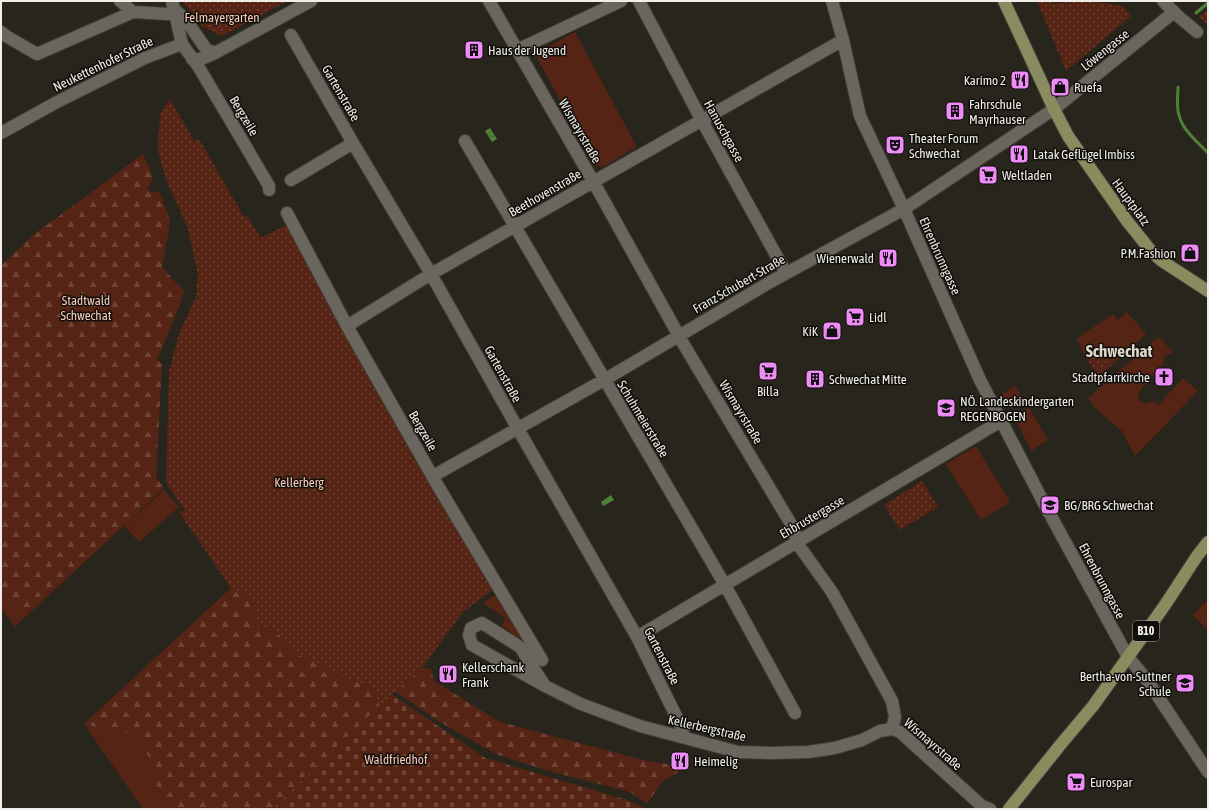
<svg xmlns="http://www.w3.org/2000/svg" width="1209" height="810" viewBox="0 0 1209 810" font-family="'Asap Condensed',sans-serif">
  <defs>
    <pattern id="forest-firs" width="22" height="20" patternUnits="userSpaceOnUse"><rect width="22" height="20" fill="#562415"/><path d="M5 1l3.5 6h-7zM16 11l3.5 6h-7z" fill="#6f4437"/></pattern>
    <pattern id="cemetery-stones" width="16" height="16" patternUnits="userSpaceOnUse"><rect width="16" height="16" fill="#562415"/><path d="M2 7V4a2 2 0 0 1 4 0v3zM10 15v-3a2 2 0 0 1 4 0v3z" fill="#6f4437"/></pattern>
    <pattern id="park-dots" width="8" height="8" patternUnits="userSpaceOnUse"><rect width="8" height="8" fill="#562415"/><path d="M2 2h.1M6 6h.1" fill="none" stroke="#6f4437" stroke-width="1.8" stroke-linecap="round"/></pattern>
    <pattern id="water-waves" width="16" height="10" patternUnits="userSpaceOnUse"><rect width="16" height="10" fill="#508138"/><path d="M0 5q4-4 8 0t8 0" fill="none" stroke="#4c673e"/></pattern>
  </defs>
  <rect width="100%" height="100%" fill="#28251c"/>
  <path fill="#562415" d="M575 32 637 147 602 167 594 164 535 54Z
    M1127 312 1146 334 1101 375H1096L1095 372 1110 360 1100 359 1096 354 1098 353 1090 343 1081 349 1079 346 1081 345 1076 339 1113 314 1117 320Z
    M1159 337 1173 352 1171 354 1168 353 1163 358 1165 360 1163 362 1164 363 1159 368 1158 367 1156 369 1157 371 1152 376 1151 375 1149 376 1151 378 1150 380C1143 387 1129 398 1146 404L1153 401 1158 405 1183 378 1198 391 1135 456 1122 431 1097 410 1088 398 1152 342Z
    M1015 386 1023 398 1014 403 1015 406 1009 409 1001 395Z
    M1029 408 1048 440 1031 451 1013 415 1018 412 1019 414Z
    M976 446 1010 502 981 520 946 464Z
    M164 490 179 507 139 542 124 526Z
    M1 590 22 620 15 627 1 608Z
    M496 594 521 636 519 638 502 626 505 618 483 603Z
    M1208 599V631L1193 615Z
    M84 724 138 736 149 758 163 809H143Z"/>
  <path fill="url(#forest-firs)" d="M143 154 153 178 148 188 150 192 156 193 159 190 170 221 162 267 184 292 169 332 157 359 162 364 156 477 164 488 22 620 1 590V266L32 236Z
    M231 588 253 599 256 626 276 631 292 651 334 672 371 687 380 705 273 809H163L149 758 138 736 84 724Z
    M422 668 431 669 434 681 500 722 647 761 687 767 662 782 647 804 630 792 545 770 496 754 438 721 396 692 375 674Z"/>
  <path fill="url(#cemetery-stones)" d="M391 694 485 758 627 800 645 808 644 809H273Z"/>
  <path fill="url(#park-dots)" d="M182 1H288L222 36 202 26Z
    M1037 1H1052L1053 4C1079 0 1098 2 1123 6L1131 16 1066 71Z
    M1208 10V25L1199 17Z
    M170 99 194 141 199 139 244 217 247 216 261 238 286 225 495 588 462 613 422 668 380 705 371 687 334 672 292 651 276 631 256 626 253 599 231 588 178 511 186 512 166 482 169 371 180 331 196 297 198 275 188 229 166 179 158 151V137L161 112Z
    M1090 343 1098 353 1097 354 1100 359 1106 355 1110 360 1095 372 1081 349Z
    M922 481 938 507 900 530 884 505Z"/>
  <path fill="url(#water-waves)" d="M490 128 497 139 492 142 485 131Z
    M611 495 614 500 603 506 601 502Z"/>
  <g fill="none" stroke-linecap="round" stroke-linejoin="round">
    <path stroke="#508138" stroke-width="3" d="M1196 13 1208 3
      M1178 87C1178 96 1176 106 1179 115 1182 130 1198 142 1208 153"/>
    <g stroke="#423f39" stroke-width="14">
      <path id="minor" d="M120 1 133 12 168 14 175 10
        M172 1 182 44 198 66 239 135 269 186V190
        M489 1 593 181 684 345 794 529 797 543 832 592 892 701 895 717 892 729
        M639 1 701 119 786 273
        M832 1 843 40 860 116 904 209 980 380 1049 513
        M1163 1 1178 16 1197 32
        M175 10 186 20 206 49 215 53
        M1 32 6 36 37 54 133 12
        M291 35 353 143 431 274 518 429 637 637 683 730
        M517 50 621 1
        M192 59H201L215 53 311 1
        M1 133 57 102 145 58 182 44
        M465 141 725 585 795 713
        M291 180 353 143
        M287 213 347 326 438 486 542 660
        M347 326 431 274 843 40
        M433 476 604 380 772 281 904 209 1054 109 1174 12
        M1052 518 1128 657 1147 680 1208 772
        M637 637 1001 421
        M545 686 520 647 482 623 471 628 469 635 472 645 545 686 581 704 640 726 738 752 771 753 808 752 835 748 862 740 880 731 892 729
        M892 729 900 732 982 806 990 809"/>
    </g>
    <g stroke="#423f39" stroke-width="14">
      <path id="major" d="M1004 1 1054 109 1068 136 1127 221 1151 251 1162 261 1208 291
        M1009 809 1061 744 1093 706 1165 605 1197 556 1208 542"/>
    </g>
    <use href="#minor" stroke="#6a665d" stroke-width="12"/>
    <use href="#major" stroke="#8a8b5f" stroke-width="12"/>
  </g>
  <defs>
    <g id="building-square" transform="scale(1)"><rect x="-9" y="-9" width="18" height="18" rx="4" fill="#ef8bf6" stroke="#0f0e0a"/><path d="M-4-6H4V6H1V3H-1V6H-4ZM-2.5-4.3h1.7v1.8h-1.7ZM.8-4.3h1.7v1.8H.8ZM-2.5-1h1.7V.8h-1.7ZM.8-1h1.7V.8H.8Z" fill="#111"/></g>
    <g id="restaurant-square" transform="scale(1)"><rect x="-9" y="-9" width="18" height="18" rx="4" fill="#ef8bf6" stroke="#0f0e0a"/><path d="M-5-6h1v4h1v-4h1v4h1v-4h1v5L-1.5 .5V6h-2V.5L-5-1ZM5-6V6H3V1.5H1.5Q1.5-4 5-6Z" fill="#111"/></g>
    <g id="shop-square" transform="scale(1)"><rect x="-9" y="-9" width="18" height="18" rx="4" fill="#ef8bf6" stroke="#0f0e0a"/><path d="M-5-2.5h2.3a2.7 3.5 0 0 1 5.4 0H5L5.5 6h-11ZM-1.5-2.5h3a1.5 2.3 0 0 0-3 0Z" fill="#111"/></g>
    <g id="theatre-square" transform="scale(1)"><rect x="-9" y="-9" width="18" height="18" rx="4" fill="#ef8bf6" stroke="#0f0e0a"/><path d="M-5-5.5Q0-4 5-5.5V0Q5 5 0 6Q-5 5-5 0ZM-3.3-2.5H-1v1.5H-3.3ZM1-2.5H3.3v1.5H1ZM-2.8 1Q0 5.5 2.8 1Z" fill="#111"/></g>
    <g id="supermarket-square" transform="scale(1)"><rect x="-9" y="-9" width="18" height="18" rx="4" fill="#ef8bf6" stroke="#0f0e0a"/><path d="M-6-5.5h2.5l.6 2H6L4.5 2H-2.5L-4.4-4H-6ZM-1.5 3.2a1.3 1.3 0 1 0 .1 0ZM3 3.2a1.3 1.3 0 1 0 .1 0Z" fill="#111"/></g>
    <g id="church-square" transform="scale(1)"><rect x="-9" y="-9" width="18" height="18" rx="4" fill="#ef8bf6" stroke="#0f0e0a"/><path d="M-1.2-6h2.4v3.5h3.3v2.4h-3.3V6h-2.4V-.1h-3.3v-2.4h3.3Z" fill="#111"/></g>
    <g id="school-square" transform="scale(1)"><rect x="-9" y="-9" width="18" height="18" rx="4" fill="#ef8bf6" stroke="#0f0e0a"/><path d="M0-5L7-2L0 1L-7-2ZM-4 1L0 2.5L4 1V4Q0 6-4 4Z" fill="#111"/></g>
  </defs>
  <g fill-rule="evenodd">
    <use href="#building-square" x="474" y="50"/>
    <use href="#restaurant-square" x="1020" y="80"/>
    <use href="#shop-square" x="1060" y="87"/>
    <use href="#building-square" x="955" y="111"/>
    <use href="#theatre-square" x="895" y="145"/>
    <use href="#restaurant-square" x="1019" y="154"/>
    <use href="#supermarket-square" x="988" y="175"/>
    <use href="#shop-square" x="1190" y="253"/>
    <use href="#restaurant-square" x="888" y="258"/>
    <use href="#supermarket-square" x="855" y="317"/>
    <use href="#shop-square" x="832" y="331"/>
    <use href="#supermarket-square" x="768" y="371"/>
    <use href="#church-square" x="1164" y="377"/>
    <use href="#building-square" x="815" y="379"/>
    <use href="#school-square" x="946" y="408"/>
    <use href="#school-square" x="1050" y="505"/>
    <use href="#restaurant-square" x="448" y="674"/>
    <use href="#school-square" x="1185" y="683"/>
    <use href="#restaurant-square" x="680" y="761"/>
    <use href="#supermarket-square" x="1076" y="782"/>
  </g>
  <g text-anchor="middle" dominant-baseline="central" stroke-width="3" stroke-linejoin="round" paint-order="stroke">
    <rect fill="#0f0e0a" stroke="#adaba6" stroke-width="1" x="1133" y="621" width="26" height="20" rx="3"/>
    <g font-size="12" font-weight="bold" fill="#f1eee9">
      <text x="1146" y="631">B10</text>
    </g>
    <g font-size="13" fill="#facabb" stroke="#0f0e0a">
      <text x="222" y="17">Felmayergarten</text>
      <text x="86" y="300">Stadtwald<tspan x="86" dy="15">Schwechat</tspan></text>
      <text x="299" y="482">Kellerberg</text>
      <text x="396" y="759">Waldfriedhof</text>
    </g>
    <g font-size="13" fill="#f1eee9" stroke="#0f0e0a" text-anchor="start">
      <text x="488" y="50">Haus der Jugend</text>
      <text x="1006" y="80" text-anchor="end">Karimo 2</text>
      <text x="1074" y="87">Ruefa</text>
      <text x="969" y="104">Fahrschule<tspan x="969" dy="15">Mayrhauser</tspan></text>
      <text x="909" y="138">Theater Forum<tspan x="909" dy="15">Schwechat</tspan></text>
      <text x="1033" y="154">Latak Geflügel Imbiss</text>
      <text x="1002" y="175">Weltladen</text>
      <text x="1176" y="253" text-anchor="end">P.M.Fashion</text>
      <text x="874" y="258" text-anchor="end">Wienerwald</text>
      <text x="869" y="317">Lidl</text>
      <text x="818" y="331" text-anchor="end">KiK</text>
      <text x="1150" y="377" text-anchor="end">Stadtpfarrkirche</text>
      <text x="829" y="379">Schwechat Mitte</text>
      <text x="768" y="391" text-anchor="middle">Billa</text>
      <text x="960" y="401">NÖ. Landeskindergarten<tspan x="960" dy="15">REGENBOGEN</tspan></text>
      <text x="1064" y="505">BG/BRG Schwechat</text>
      <text x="462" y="667">Kellerschank<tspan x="462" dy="15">Frank</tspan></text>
      <text x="1171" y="676" text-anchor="end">Bertha-von-Suttner<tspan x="1171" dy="15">Schule</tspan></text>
      <text x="694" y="761">Heimelig</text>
      <text x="1090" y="782">Eurospar</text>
    </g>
    <g font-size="13" fill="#f1eee9" stroke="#0f0e0a">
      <text transform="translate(1105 50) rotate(-39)">Löwengasse</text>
      <text transform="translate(103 64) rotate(-26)">Neukettenhofer Straße</text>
      <text transform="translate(341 93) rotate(60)">Gartenstraße</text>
      <text transform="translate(244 116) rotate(59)">Bergzeile</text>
      <text transform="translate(580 131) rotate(60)">Wismayrstraße</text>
      <text transform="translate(724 131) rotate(61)">Hanuschgasse</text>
      <text transform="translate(545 193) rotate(-30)">Beethovenstraße</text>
      <text transform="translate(1131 202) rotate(54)">Hauptplatz</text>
      <text transform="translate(940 256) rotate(66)">Ehrenbrunngasse</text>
      <text transform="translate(739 284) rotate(-30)">Franz Schubert-Straße</text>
      <text transform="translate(503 374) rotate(61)">Gartenstraße</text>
      <text transform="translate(741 412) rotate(59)">Wismayrstraße</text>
      <text transform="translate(643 419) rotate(59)">Schuhmeierstraße</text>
      <text transform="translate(423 431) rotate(60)">Bergzeile</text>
      <text transform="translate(812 517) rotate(-30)">Ehbrustergasse</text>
      <text transform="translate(1102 581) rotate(62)">Ehrenbrunngasse</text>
      <text transform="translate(662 656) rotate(63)">Gartenstraße</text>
      <text transform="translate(707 728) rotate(13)">Kellerbergstraße</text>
      <text transform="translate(933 744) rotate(41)">Wismayrstraße</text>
    </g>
    <g font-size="17" font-weight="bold" fill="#dbd7cc" stroke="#0f0e0a">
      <text x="1119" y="351">Schwechat</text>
    </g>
  </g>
  <rect width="1209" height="810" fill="none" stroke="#f1eee9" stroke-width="4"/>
</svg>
